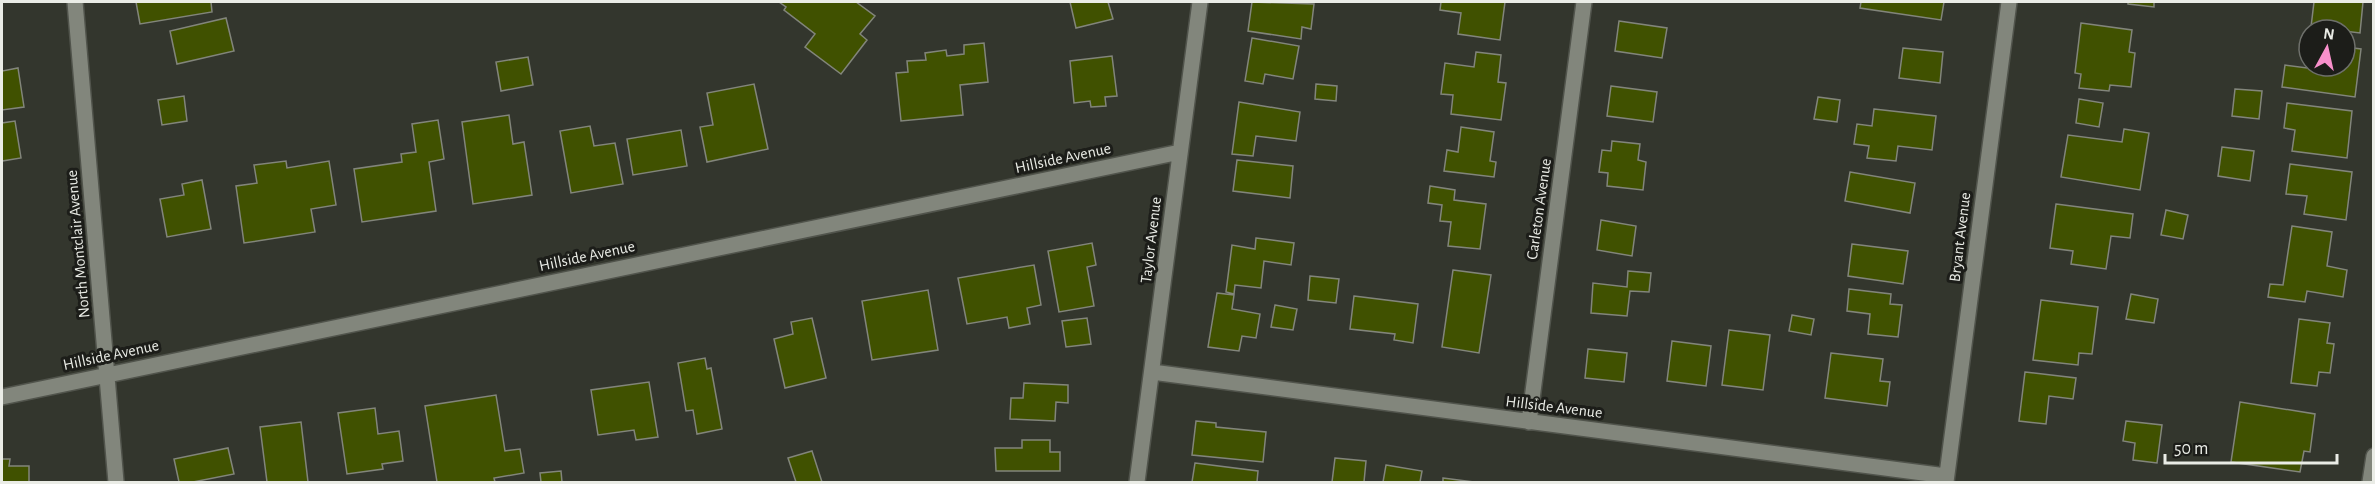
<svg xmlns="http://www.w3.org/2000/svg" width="2375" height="484" viewBox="0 0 2375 484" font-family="'Alegreya Sans',sans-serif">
  <rect width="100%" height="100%" fill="#33362d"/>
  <path fill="#405100" stroke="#82857b" stroke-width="1.5" d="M136 2H211L212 12 140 24Z
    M779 2H856L875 16 860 34 867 40 841 74 805 47 815 34 784 10 786 7Z
    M1070 2H1108L1113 19 1076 28Z
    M1252 2 1314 4 1311 29 1302 27 1301 39 1248 31Z
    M1441 2H1505L1500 40 1458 34 1461 13 1440 10Z
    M1861 2H1944L1941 20 1860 8Z
    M2128 2H2154V7L2128 4Z
    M2314 2H2363L2360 33 2311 27Z
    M226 18 234 51 177 64 170 31Z
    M1619 21 1667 28 1662 58 1615 51Z
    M2081 23 2132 30 2129 52 2135 53 2131 87 2110 85 2109 91 2079 88 2081 74 2075 73Z
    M1252 38 1299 46 1293 79 1265 74 1263 84 1245 81Z
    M984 43 988 82 960 85 963 115 901 121 896 73 908 72 907 61 926 60 925 53 946 50 947 56 964 54V45Z
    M2345 47 2361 49 2355 97 2282 87 2285 65 2307 68 2309 50V66H2345Z
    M1903 48 1943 52 1940 83 1899 78Z
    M1476 52 1501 55 1498 82 1506 83 1501 120 1451 114 1453 95 1441 94 1445 63 1474 67Z
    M1112 56 1117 96 1105 97 1106 106 1091 107 1090 101 1074 103 1070 61Z
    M528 57 533 85 501 91 496 62Z
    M18 68 24 107 2 110V71Z
    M754 84 768 149 707 162 700 127 713 125 707 93Z
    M1316 84 1337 86 1336 101 1315 99Z
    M1611 86 1657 92 1653 122 1607 116Z
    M2235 89 2262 91 2259 119 2232 116Z
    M184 96 187 121 162 125 158 100Z
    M1818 97 1840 100 1837 122 1814 119Z
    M2079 99 2103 103 2099 127 2076 123Z
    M1239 102 1300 112 1296 141 1256 136 1253 156 1232 154Z
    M2287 103 2352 111 2347 158 2292 151 2295 130 2284 128Z
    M1874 109 1936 116 1932 150 1898 146 1896 161 1867 158 1869 146 1854 144 1857 124 1872 126Z
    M509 115 513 144 524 142 532 195 473 204 462 122Z
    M438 120 444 159 429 162 436 211 362 222 354 169 402 162 401 154 416 152 412 124Z
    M15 121 21 158 2 161V123Z
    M590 126 594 146 615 143 623 184 571 193 560 131Z
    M1461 127 1494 132 1490 161 1496 162 1494 177 1444 171 1447 150 1458 152Z
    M2124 129 2149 133 2140 190 2061 177 2068 135 2122 142Z
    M681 130 687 166 633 175 627 139Z
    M1612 141 1640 144 1638 160 1646 162 1643 190 1607 186 1608 173 1599 172 1602 150 1611 151Z
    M2222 147 2254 151 2250 181 2218 176Z
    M1237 160 1293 166 1290 198 1233 191Z
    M286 161 287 168 329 161 336 205 311 209 315 232 244 243 236 186 257 183 254 165Z
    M2290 164 2352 172 2346 220 2304 214 2307 196 2286 194Z
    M1850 172 1915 183 1910 213 1845 201Z
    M202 180 211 229 167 237 160 199 184 195 182 184Z
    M1430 186 1455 190 1454 200 1486 204 1480 249 1448 246 1451 222 1440 221 1442 205 1428 203Z
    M2056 204 2133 214 2130 238 2111 236 2106 269 2071 264 2073 251 2050 248Z
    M2166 210 2188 215 2183 239 2161 235Z
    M1601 220 1636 226 1632 256 1597 250Z
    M2292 226 2332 232 2327 266 2347 270 2343 297 2307 291 2305 302 2268 297 2270 284 2283 285Z
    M1256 238 1294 243 1291 265 1264 261 1261 288 1235 285 1234 294 1226 292 1232 245 1255 249Z
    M1092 243 1096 265 1087 267 1094 306 1059 312 1048 251Z
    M1852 244 1908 251 1903 284 1848 276Z
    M1034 265 1041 305 1027 308 1030 324 1009 328 1007 317 967 324 958 278Z
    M1453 270 1491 275 1479 353 1442 347Z
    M1628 271 1651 273 1649 292 1630 291 1627 316 1591 313 1593 283 1627 287Z
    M1310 276 1339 279 1336 303 1308 300Z
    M1849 289 1891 294 1890 304 1902 305 1898 337 1868 334 1870 314 1847 311Z
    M928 290 938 350 872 360 862 301Z
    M1217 293 1234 295 1232 309 1260 314 1256 338 1242 336 1239 351 1208 347Z
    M2131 294 2158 299 2154 323 2126 319Z
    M1354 296 1418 304 1413 343 1394 340 1395 334 1350 329Z
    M2041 300 2098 307 2092 354 2079 353 2078 365 2033 360Z
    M1275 305 1297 309 1293 330 1271 327Z
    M1792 315 1814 319 1811 335 1789 331Z
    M812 318 826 378 785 388 774 339 793 334 791 322Z
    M1087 318 1091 344 1066 347 1062 321Z
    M2299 319 2330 323 2327 343 2334 344 2330 373 2319 372 2317 386 2291 383Z
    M1729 330 1770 335 1763 390 1722 385Z
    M1672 341 1711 346 1706 386 1667 381Z
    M1588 349 1627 353 1624 382 1585 378Z
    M1831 353 1883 359 1880 381 1890 382 1887 406 1825 398Z
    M705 358 707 369 711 368 722 429 697 434 693 410 686 411 678 363Z
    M2025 372 2076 378 2073 399 2049 396 2046 424 2019 421Z
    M649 382 658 437 636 440 634 430 598 435 591 390Z
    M1024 383 1068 385V403L1056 402 1055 421 1010 419 1011 398H1023Z
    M496 395 505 451 520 449 524 473 494 478 495 482H437L425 406Z
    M2240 402 2315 414 2310 452 2304 451 2300 472 2231 462Z
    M375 408 378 434 399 431 403 461 382 464 383 469 347 474 338 413Z
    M1196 421 1216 423V427L1266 432 1263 462 1192 455Z
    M2126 421 2162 425 2157 463 2133 460 2135 443 2123 441Z
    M301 422 308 482H267L260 427Z
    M1022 440H1050V452H1060V471H996L995 448H1022Z
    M228 448 234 474 193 482H179L174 459Z
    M812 451 822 482H796L788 458Z
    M1335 458 1366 461 1364 482H1332Z
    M2 459H10L9 466H29V482H2Z
    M1195 463 1258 471 1257 482H1192Z
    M1386 465 1422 471 1420 482H1383Z
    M561 471 562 482H541L540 473Z
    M1443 478 1474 482H1443Z"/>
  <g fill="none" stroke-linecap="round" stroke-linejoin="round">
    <g stroke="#51544c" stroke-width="18">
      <path id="minor" d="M75 2 116 482
        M1152 372 1946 476
        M2 397 1180 152
        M1529 422 1584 2
        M1137 482 1200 2
        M1946 482 2009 2
        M2370 482 2374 456"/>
    </g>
    <use href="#minor" stroke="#82867c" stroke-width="15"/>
  </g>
  <g text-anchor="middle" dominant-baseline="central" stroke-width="6" stroke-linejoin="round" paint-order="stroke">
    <g font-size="16" fill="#eaece6" stroke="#1c1d19">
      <text transform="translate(1063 158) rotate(-12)">Hillside Avenue</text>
      <text transform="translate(1539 209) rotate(-82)">Carleton Avenue</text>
      <text transform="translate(1960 237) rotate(-83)">Bryant Avenue</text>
      <text transform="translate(1151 240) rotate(-83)">Taylor Avenue</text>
      <text transform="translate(78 244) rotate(-95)">North Montclair Avenue</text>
      <text transform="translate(587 256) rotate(-12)">Hillside Avenue</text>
      <text transform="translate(111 355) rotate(-12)">Hillside Avenue</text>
      <text transform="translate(1554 407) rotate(7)">Hillside Avenue</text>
    </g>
  </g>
  <rect width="2375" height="484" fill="none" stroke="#eaece6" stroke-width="6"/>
  <g transform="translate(2327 48) rotate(8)"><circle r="28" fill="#1c1d19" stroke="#6e706b" stroke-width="1.5"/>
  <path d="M0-4.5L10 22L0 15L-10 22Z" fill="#f890cb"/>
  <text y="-9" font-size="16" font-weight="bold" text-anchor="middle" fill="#eaece6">N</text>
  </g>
  <path d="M2165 454v9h172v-9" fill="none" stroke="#eaece6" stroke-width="3"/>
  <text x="2174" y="454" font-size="18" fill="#eaece6" stroke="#1c1d19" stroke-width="4.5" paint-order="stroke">50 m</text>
</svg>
